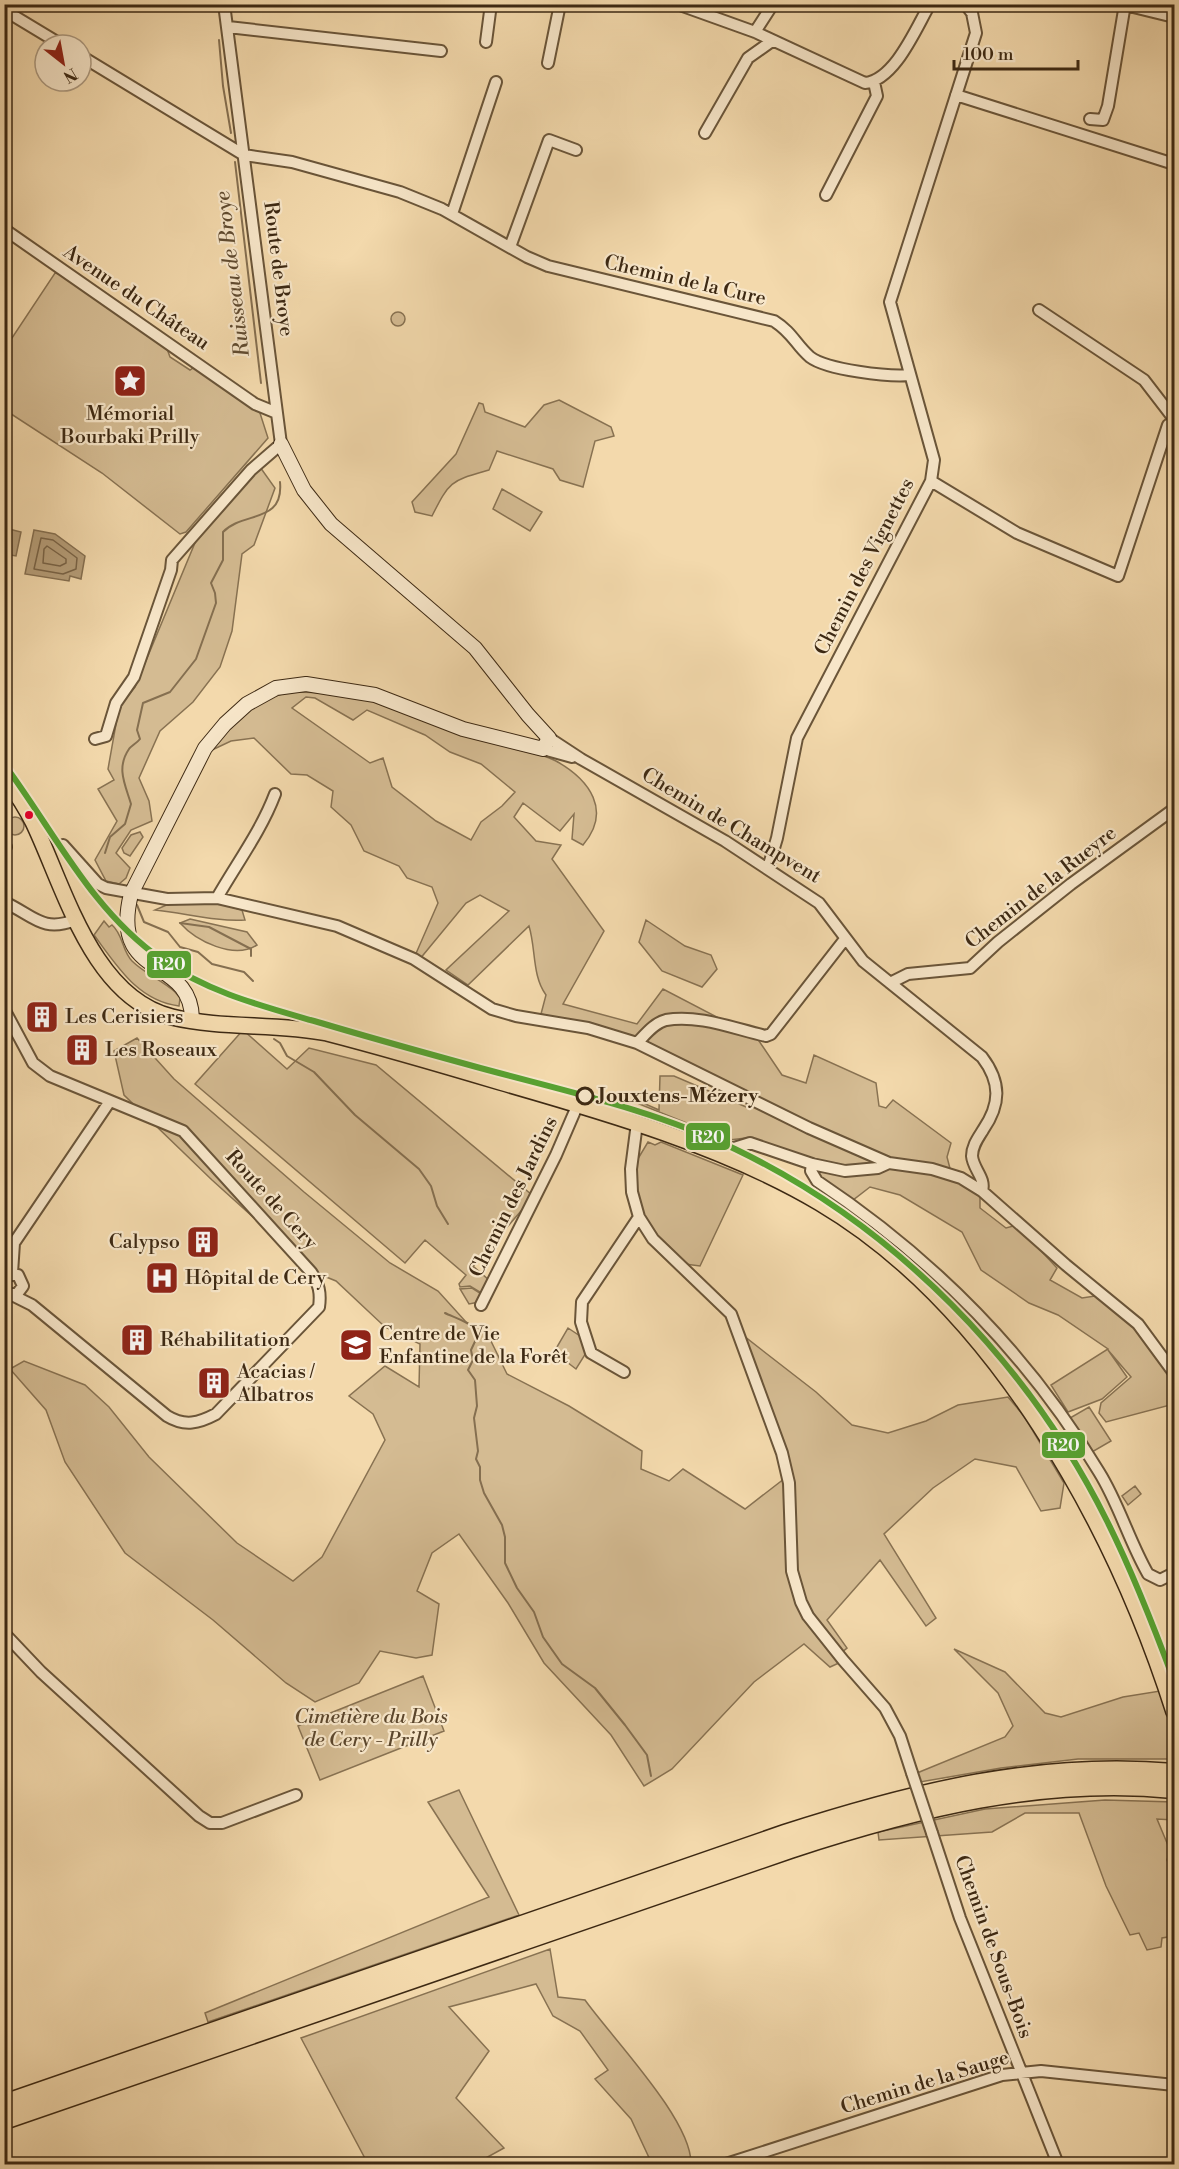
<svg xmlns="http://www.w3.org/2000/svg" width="1179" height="2169" viewBox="0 0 1179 2169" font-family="'Libre Bodoni',serif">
  <rect width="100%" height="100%" fill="#f3d9ac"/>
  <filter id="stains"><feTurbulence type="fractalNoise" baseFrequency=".00333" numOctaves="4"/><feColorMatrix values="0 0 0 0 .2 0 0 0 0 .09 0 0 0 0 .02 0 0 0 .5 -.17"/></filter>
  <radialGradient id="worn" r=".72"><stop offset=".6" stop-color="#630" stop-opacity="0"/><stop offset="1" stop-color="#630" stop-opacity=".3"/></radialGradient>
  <path fill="#d4bb92" stroke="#887252" stroke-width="1.5" fill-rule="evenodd" d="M55 273 64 275 166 346 170 357 190 370 196 366 259 410 268 438 186 532 180 534 102 473 5 410 4 350Z
    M391 319a7 7 0 1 1 14 0a7 7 0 1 1-14 0Z
    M559 400 611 427 614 436 595 441 583 487 560 480 553 469 497 451 489 470C451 481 450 480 432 516L415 512 412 502 456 454 479 403 483 404 485 412 525 427 544 405Z
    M260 467 275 488 254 545 242 554 232 631 220 667 193 702 160 731 139 778 149 801 152 821 131 830 116 853 130 868 126 878 119 884 106 881 95 860 117 821 98 789 114 780 108 769 119 707 135 687 197 538Z
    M502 489 542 512 530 531 493 509Z
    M290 692C317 692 346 694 372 701 403 710 432 725 463 735 488 743 535 750 556 761 590 780 612 811 583 845L572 839 574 814 560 831 523 803 514 817 536 841 561 845 552 859 604 931 563 1004 637 1024 663 989 757 1038 782 1075 806 1083 814 1055 876 1083 879 1106 886 1108 893 1100 951 1143 947 1157 953 1180 980 1194V1208L1006 1228 1017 1225 1057 1268 1050 1280 1082 1298 1095 1296 1147 1338 1174 1379V1404L1106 1422 1099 1413 1101 1403 1131 1377 1108 1350 1127 1377 1102 1399 1068 1412 1051 1385 1108 1349 1058 1315 1029 1303 981 1270 962 1232 900 1195 870 1187 853 1200 823 1184 812 1163 779 1148 746 1138 729 1140 639 1104 636 1100 642 1099 643 1103 659 1110 660 1076H674L751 1109 754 1106 637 1038 541 1014 546 995C532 976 536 949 529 926L468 985 446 970 509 911 480 895 466 903 419 960 414 958 438 903 432 887 407 878 399 866 364 851 351 825 331 807 333 791 307 775 291 774 254 738 231 741 212 750C230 718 254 700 290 692ZM306 697 315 698 353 720 367 710 425 735 450 752 481 764 515 792 502 806 481 822 471 840 436 821 392 787 383 758 370 763 292 708Z
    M6 826a9 9 0 1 1 18 0a9 9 0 1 1-18 0Z
    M140 832 143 837 130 856 124 853 122 848 131 835Z
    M210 901 242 910 245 920C217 922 185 913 155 910L171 903Z
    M190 919 247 932 257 945C234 960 196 941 180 923Z
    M646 920 685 946 711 955 717 969 702 987 662 971 639 942Z
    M104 921 109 927 112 925C123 934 122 951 132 961 145 974 162 980 175 992L180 998 179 1006C138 1001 117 966 94 935Z
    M243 1030 287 1069 309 1048 376 1065 532 1195 525 1211H521L469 1271 474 1267 490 1281 483 1294 470 1286 460 1287 459 1284 466 1275 425 1240 405 1263 195 1084Z
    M137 1038 174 1079 304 1192 390 1263 438 1291 466 1322 488 1335 507 1374 569 1406 642 1451 641 1469 669 1481 683 1469 745 1509 789 1475 740 1333 816 1392 852 1425 888 1433 926 1421 958 1405 1008 1397 1024 1416 1064 1483 1060 1508 1041 1511 1016 1467 975 1459 933 1488 884 1534 936 1618 926 1626 880 1560 827 1620 847 1648 841 1653 822 1637 839 1663 830 1667 804 1644 754 1682 672 1769 644 1786 611 1735 544 1663 508 1603 459 1534 432 1553 417 1591 439 1604 432 1655 416 1658 380 1651 359 1683 315 1702 286 1683 213 1620 125 1553 65 1462 46 1410 10 1369 24 1361 85 1385 109 1407 149 1457 237 1543 293 1581 322 1557 385 1440 373 1414 349 1396 385 1366 419 1387 420 1344 385 1327 336 1281 314 1272 212 1180 124 1095 114 1051Z
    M648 1142 655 1145 661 1142 743 1175 700 1266 685 1264 645 1224 636 1199V1162Z
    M472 1288 483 1295 479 1302 469 1304 460 1289Z
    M568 1328 580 1336 586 1353 576 1369 554 1352Z
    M1089 1407 1111 1441 1092 1452 1070 1418Z
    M1135 1486 1141 1494 1128 1505 1122 1496Z
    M954 1649 1005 1672 1045 1713 1061 1717 1123 1697 1160 1691 1174 1737V1759H1078L1001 1768 920 1782 917 1773 1005 1737 1013 1726 998 1693Z
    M423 1676 444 1731 320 1780 298 1726Z
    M459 1790 519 1915 208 2022 205 2013 489 1897 428 1802Z
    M1105 1800 1174 1802V1820L1157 1819 1170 1850 1167 1860 1174 1877V1936L1162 1938 1161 1947 1147 1950 1139 1933 1130 1935 1106 1886 1079 1813H1025L992 1832 879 1840 878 1832 985 1809Z
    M550 1949 558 1997 585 2000C612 2038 692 2120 691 2164H652L631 2119 595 2079 608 2070 580 2031 553 2016 536 1984 449 2007 489 2051 456 2098 504 2148 475 2164H368L301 2038Z"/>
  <path fill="#b59d78" stroke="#856f50" stroke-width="1.5" d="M5 528 21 532 16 556 5 554Z
    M34 530 55 534 85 556 81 579 70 576 69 581 25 574Z"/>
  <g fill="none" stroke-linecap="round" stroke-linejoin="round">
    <path stroke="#796346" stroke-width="1.5" d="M41 538 53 540 77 558 76 569 63 574 34 569Z
      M47 546 66 559V563L60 566 43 563 44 549Z"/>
    <path stroke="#856f50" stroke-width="2" d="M219 40 223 86 231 133
      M235 162 261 383
      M105 853 110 837 125 824 131 804C125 784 116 768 129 749 131 746 137 743 140 739L137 730 143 703 170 692 196 659 216 603 215 593 211 583 223 560V532C243 511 284 524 280 482
      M137 905 144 922 168 932 180 947 198 952 212 964 244 972 253 981
      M180 923 209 927 251 949V956
      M274 1039 280 1043 287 1056 314 1072 355 1115 419 1169 431 1186 437 1206 448 1224
      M445 1313C455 1318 474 1323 478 1335L471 1350 473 1360 468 1370 475 1380 477 1406 474 1418 478 1451 476 1459 480 1467V1480L484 1493 502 1525 505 1537V1563L517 1588 534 1612 543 1637 562 1664 595 1688 625 1725 647 1755 651 1776"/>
    <g stroke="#6a5539" stroke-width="14">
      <path id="street" d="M677 4 755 32 865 83C895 80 916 28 930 4
        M1125 5 1174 17
        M4 10 62 45
        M228 27 441 51
        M755 32 773 4
        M486 42 491 4
        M81 56 244 155 292 162 400 192 442 209 527 257 548 266 774 321C793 333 795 344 810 357 827 370 889 377 910 375
        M548 63 560 4
        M956 95 1174 164
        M1090 119 1103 120 1108 106 1125 4
        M705 133 748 58 772 41
        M826 195 877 96 874 82
        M452 214 496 82
        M4 229 255 404 277 413
        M510 247 549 140 576 150
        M1039 310 1144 380 1174 419
        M931 481 1017 533 1118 576 1168 425
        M549 738 581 759 725 841 819 903 863 961 982 1057C1001 1082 1001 1104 983 1130 978 1138 972 1146 972 1156 973 1169 986 1178 982 1191
        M95 739 106 736 116 703 134 677 171 570 172 560 251 470 281 444 224 4
        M543 749 572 757
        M4 844 6 847
        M63 845 98 884 106 888 167 899 217 898 337 926 414 959 492 1009 516 1016 588 1028 637 1043 809 1128 889 1163
        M768 868 777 838 797 738 931 481 934 460 890 302 976 33 972 13 965 4
        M217 898C237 863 261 831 275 794
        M4 902C33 915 42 933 75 920
        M890 983 908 974 970 968 998 942 1071 884 1174 809
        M4 1009 33 1063 50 1076 183 1131 311 1272C319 1284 321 1293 319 1307L216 1414C199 1423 185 1427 167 1416L32 1305 14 1296
        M637 1043C645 1035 654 1023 666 1020 698 1014 735 1029 766 1036L771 1034 845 939
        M637 1123 631 1169 632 1192 639 1217 653 1239 731 1314 782 1453 789 1483 792 1571 801 1602 808 1616 843 1660 885 1708 900 1736 912 1773
        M728 1159 734 1148 750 1143 812 1164 811 1171 817 1181C931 1257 1028 1354 1099 1472 1119 1504 1129 1541 1148 1574L1160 1580 1174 1573
        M812 1164 845 1171 878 1168 889 1163 932 1169 961 1178 982 1191 1066 1265 1138 1324 1174 1373
        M12 1273 14 1243 110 1101
        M4 1275H18L23 1286 17 1294H4
        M481 1305 556 1155 578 1104
        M624 1372 591 1353 581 1322 582 1302 639 1217
        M4 1633 41 1672 199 1816 210 1823H222L296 1795
        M932 1833 960 1918 1058 2164
        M726 2164 1002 2075 1041 2071 1174 2085"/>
    </g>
    <g stroke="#3d2913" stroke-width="16">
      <path id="secondary" d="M192 1020C192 954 109 982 131 894L205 748 225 724 247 704 276 688 306 684 375 695 463 729 543 749 549 738 528 715 475 648 331 524 304 490 281 444"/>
    </g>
    <g stroke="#3d2913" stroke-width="18">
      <path id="primary" d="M4 776C15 791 25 806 33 822 64 886 92 998 172 1017 222 1029 276 1023 327 1033 385 1048 443 1065 500 1082 605 1112 726 1147 820 1203 994 1306 1114 1524 1174 1712"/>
    </g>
    <g stroke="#3d2913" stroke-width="21">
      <path id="highway" d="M4 2104 785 1834C912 1793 1040 1761 1174 1773
        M4 2120 790 1849C915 1808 1042 1776 1174 1789"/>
    </g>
    <use href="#street" stroke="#f7e6c9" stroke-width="10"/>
    <use href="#secondary" stroke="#f7e6c9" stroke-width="14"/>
    <use href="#primary" stroke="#f3d9ac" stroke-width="15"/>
    <use href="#highway" stroke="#f3d9ac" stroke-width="18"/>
    <g stroke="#6a5539" stroke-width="14" stroke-linecap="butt">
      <path id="street-bridge" d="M912 1773 932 1833"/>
    </g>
    <use href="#street-bridge" stroke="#f7e6c9" stroke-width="10"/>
    <g stroke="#f7e6c9" stroke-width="10">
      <path id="rail-1" d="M4 764C54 831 91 910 161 959 208 993 266 1007 321 1023 371 1038 422 1052 473 1066 560 1090 653 1109 735 1149 895 1226 1028 1362 1107 1521 1133 1573 1154 1627 1174 1681"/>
    </g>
    <use href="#rail-1" stroke="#57a231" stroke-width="6"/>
  </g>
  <defs>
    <g id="sight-square" transform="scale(1.725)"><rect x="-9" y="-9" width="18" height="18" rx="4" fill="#8f2418" stroke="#f7e6c9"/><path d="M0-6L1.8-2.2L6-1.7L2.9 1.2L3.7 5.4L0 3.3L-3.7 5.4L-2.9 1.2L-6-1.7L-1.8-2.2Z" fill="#fff"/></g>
    <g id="building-square" transform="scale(1.725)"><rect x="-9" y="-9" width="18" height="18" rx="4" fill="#8f2418" stroke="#f7e6c9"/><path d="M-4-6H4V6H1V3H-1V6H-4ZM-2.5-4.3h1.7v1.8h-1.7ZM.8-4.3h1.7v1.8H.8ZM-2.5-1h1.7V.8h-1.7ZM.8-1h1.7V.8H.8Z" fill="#fff"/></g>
    <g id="hospital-square" transform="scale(1.725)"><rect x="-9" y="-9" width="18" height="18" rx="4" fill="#8f2418" stroke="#f7e6c9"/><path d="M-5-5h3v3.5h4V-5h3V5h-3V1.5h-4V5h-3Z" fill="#fff"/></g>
    <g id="school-square" transform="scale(1.725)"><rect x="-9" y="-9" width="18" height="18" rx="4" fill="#8f2418" stroke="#f7e6c9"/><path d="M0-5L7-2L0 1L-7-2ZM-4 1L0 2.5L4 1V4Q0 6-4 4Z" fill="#fff"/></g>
  </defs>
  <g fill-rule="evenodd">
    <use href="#sight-square" x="130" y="381"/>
    <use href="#building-square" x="42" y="1017"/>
    <use href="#building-square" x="82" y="1050"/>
    <use href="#building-square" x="203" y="1242"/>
    <use href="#hospital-square" x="162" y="1278"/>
    <use href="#building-square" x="137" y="1340"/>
    <use href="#school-square" x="356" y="1345"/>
    <use href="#building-square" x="214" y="1383"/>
  </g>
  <circle fill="#e4002b" stroke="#f7e6c9" stroke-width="2" cx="29" cy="815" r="5"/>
  <circle fill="#f7e6c9" stroke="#3d2913" stroke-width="3" cx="585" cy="1096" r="8"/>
  <g text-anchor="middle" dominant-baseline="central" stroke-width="4.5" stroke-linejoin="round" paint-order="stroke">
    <g font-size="20" fill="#3d2913" stroke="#f7e6c9">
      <text transform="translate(278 269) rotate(83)">Route de Broye</text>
      <text transform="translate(685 281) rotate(13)">Chemin de la Cure</text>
      <text transform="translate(136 298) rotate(34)">Avenue du Château</text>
      <text transform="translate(865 567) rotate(-63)">Chemin des Vignettes</text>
      <text transform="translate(731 826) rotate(31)">Chemin de Champvent</text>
      <text transform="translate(1041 888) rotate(-38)">Chemin de la Rueyre</text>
      <text transform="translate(514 1197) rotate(-64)">Chemin des Jardins</text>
      <text transform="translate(271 1200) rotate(48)">Route de Cery</text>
      <text transform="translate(993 1947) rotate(70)">Chemin de Sous-Bois</text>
      <text transform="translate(925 2083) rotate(-17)">Chemin de la Sauge</text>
    </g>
    <g font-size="20" fill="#3d2913" stroke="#f7e6c9" text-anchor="start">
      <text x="130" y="414" text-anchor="middle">Mémorial<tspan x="130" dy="23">Bourbaki Prilly</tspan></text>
      <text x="65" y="1017">Les Cerisiers</text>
      <text x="105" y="1050">Les Roseaux</text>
      <text x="180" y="1242" text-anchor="end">Calypso</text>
      <text x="185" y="1278">Hôpital de Cery</text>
      <text x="379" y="1334">Centre de Vie<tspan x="379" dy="23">Enfantine de la Forêt</tspan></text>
      <text x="160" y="1340">Réhabilitation</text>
      <text x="237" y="1372">Acacias /<tspan x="237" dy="23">Albatros</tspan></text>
    </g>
    <g font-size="20" font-weight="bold" fill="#3d2913" stroke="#f7e6c9" text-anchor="start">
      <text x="598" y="1096">Jouxtens-Mézery</text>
    </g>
    <g font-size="20" font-style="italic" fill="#5b462c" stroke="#f7e6c9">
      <text x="371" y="1717">Cimetière du Bois<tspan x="371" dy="23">de Cery - Prilly</tspan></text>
    </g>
    <g font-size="21" font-style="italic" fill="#614c31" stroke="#f7e6c9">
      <text transform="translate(233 274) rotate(-97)">Ruisseau de Broye</text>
    </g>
  </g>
  <g stroke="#f7e6c9" stroke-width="2">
    <rect x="146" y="950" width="46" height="29" rx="6" fill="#57a231"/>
    <rect x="685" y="1122" width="46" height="29" rx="6" fill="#57a231"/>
    <rect x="1041" y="1431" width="45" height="28" rx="6" fill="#57a231"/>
  </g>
  <g font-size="16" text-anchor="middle" font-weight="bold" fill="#fff">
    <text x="169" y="970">R20</text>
    <text x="708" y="1143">R20</text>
    <text x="1063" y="1451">R20</text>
  </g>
  <rect width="1179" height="2169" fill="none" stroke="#f3d9ac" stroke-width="24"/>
  <rect x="6" y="6" width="1167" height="2157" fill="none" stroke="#3d2913" stroke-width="3"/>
  <rect x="12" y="12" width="1155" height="2145" fill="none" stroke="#3d2913" stroke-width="1.5"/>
  <g transform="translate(63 63) rotate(149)"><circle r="28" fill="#f7e6c9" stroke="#ad9a80" stroke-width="1.5"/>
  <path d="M0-4.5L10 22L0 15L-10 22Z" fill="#8f2418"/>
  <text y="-9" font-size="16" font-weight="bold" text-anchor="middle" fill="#3d2913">N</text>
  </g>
  <path d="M954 60v9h124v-9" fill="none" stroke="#3d2913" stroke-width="3"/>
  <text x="963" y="60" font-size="18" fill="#3d2913" stroke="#f7e6c9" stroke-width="4.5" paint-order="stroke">100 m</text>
  <rect width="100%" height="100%" filter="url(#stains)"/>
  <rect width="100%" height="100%" fill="url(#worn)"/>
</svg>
